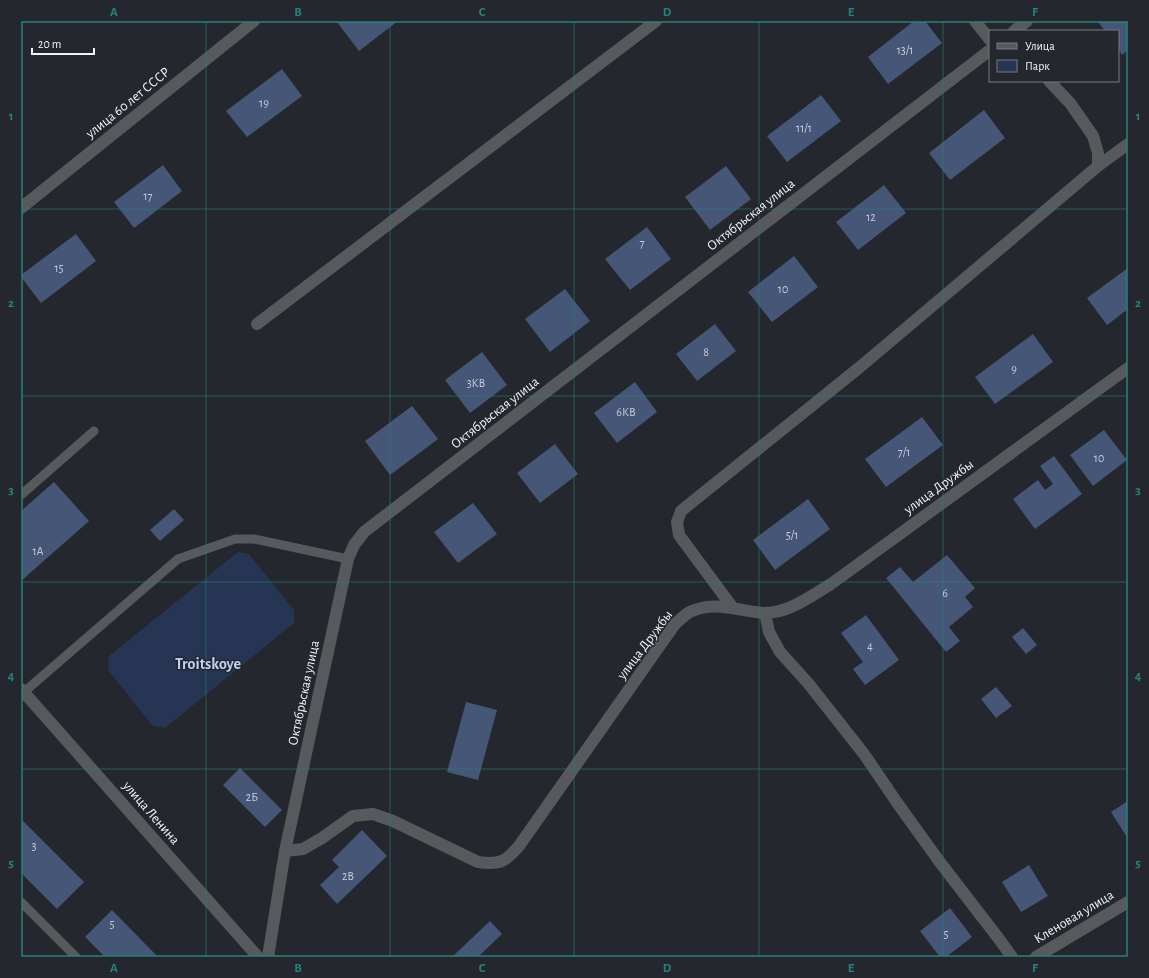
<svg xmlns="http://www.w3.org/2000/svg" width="1149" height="978" viewBox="0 0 1149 978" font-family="'Alegreya Sans',sans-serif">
  <rect width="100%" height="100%" fill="#24282e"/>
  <path fill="#253553" d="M238 552 249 554 294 610V623L165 728 152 725 108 670 109 656Z"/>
  <path fill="#455677" d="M339 21H398L359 51 337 22Z
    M914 21H925L942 43 888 84 868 57Z
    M1101 21H1128V50L1122 55 1118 49V31H1105L1099 23Z
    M282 69 302 96 247 137 226 111Z
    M821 95 841 121 787 162 767 136Z
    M984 110 1005 138 950 180 929 153Z
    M163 165 182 191 134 228 114 202Z
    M726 166 751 199 710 230 685 197Z
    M884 185 906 213 858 250 836 222Z
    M647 227 671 259 630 290 605 259Z
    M76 234 96 261 41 303 21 277V275Z
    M794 256 818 287 772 322 748 292Z
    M1128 268V309L1107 325 1087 298Z
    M565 289 590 321 550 352 525 319Z
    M715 324 736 351 697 381 676 354Z
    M1033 334 1053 362 995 404 975 377Z
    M482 352 507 385 470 413 445 380Z
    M635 382 657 412 617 443 594 413Z
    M412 406 438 439 390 475 365 441Z
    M922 417 943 445 886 487 865 459Z
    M1104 430 1127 460 1093 486 1070 455Z
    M555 444 578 474 540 503 517 473Z
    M1054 456 1082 494 1035 529 1013 499 1038 480 1045 490 1053 484 1040 466Z
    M54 482 89 521 21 581V511Z
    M808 499 830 529 775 570 753 540Z
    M473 503 497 534 458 563 434 532Z
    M174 509 184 520 160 541 150 530Z
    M947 555 975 588 965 597 973 607 949 627 960 641 946 652 886 578 900 567 913 582Z
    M866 615 899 660 865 685 853 669 863 662 841 633Z
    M1023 628 1037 645 1026 654 1012 637Z
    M996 687 1012 706 996 718 981 699Z
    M466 702 497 710 478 780 447 772Z
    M240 768 282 810 265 827 223 785Z
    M1128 801V839L1111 812Z
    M21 819 84 882 57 909 21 873Z
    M362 830 387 856 337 904 320 885 339 867 332 860Z
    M1029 865 1048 896 1021 912 1002 882Z
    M950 908 972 937 946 957H940L920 931Z
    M112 910 158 957H105L85 937Z
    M490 921 502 934 478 957H452Z"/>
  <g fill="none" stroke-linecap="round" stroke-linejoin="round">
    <path stroke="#57595c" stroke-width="9" d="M21 495 94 431
      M24 692 178 559 235 539H254L348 559
      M21 902 76 957"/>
    <path stroke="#57595c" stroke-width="12" d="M975 21 990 40
      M1014 31 1027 21
      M1098 166 1128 144
      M21 208 254 21
      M257 324 656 21
      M733 608 679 535 677 522 681 511 860 367 1098 166V153L1093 136 1070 103 1049 81
      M765 613 769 632 780 652 808 683 864 754 898 804 939 861 999 939 1012 957
      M21 689 258 957
      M285 851 303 849 322 838 353 816 373 814 393 821 478 862C500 865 505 862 519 846L675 624C680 620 686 613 692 611 717 600 740 612 765 613 789 613 811 596 831 584L1128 368
      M268 957 285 851 348 559 354 545 364 532 990 50
      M1036 957 1128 902"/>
  </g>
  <path fill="none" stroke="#26837c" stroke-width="1" stroke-opacity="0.55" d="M206 21V957M390 21V957M574 21V957M759 21V957M943 21V957M21 209H1128M21 396H1128M21 582H1128M21 769H1128"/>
  <g text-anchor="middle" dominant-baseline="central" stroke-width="3" stroke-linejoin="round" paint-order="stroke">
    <g font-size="12" fill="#c7ccd8">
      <text x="905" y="50">13/1</text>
      <text x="264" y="103">19</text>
      <text x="804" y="128">11/1</text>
      <text x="148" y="196">17</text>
      <text x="871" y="217">12</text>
      <text x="642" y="243">7</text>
      <text x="59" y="268">15</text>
      <text x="783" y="289">10</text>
      <text x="706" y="352">8</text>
      <text x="1014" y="369">9</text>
      <text x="476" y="383">3КВ</text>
      <text x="626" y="412">6КВ</text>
      <text x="904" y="452">7/1</text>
      <text x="1099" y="458">10</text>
      <text x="792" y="535">5/1</text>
      <text x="38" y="551">1А</text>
      <text x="945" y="593">6</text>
      <text x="870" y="646">4</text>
      <text x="252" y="797">2Б</text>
      <text x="34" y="846">3</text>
      <text x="348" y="876">2В</text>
      <text x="112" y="924">5</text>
      <text x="946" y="934">5</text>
    </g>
    <g font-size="14" fill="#f2f4f9" stroke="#24282e">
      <text transform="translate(128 103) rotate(-39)">улица 60 лет СССР</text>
      <text transform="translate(751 215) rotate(-38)">Октябрьская улица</text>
      <text transform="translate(495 413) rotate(-38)">Октябрьская улица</text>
      <text transform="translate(939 487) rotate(-36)">улица Дружбы</text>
      <text transform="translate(645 645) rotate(-53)">улица Дружбы</text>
      <text transform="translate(304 693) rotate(-78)">Октябрьская улица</text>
      <text transform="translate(151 813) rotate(49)">улица Ленина</text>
      <text transform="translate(1074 917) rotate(-31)">Кленовая улица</text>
    </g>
    <g font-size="16" font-weight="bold" fill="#bcd1f9" stroke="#24282e">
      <text x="208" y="664">Troitskoye</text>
    </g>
  </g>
  <rect width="1149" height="978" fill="none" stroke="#24282e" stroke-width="44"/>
  <rect x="989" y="30" width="130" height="52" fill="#24282e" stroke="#767a7f"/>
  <rect x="997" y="43" width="20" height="6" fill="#57595c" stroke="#767a7f"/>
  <text x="1025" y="50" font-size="12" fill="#f2f4f9">Улица</text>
  <rect x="997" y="60" width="20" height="12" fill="#253553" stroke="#767a7f"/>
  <text x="1025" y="70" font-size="12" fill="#f2f4f9">Парк</text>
  <path d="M32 48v6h62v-6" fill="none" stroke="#f2f4f9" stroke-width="2"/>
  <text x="38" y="48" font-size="12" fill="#f2f4f9" stroke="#24282e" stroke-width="3" paint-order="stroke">20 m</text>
  <rect x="22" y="22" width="1105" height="934" fill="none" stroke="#26837c" stroke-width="1.5"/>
  <g font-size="13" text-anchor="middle" font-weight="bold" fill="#26837c">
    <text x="114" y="16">A</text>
    <text x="298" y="16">B</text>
    <text x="482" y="16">C</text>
    <text x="667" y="16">D</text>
    <text x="851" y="16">E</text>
    <text x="1035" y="16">F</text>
    <text x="11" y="120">1</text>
    <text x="1138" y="120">1</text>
    <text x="11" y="307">2</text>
    <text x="1138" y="307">2</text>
    <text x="11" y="494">3</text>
    <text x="1138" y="494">3</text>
    <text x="11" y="680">4</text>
    <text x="1138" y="680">4</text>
    <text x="11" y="867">5</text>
    <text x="1138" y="867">5</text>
    <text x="114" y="972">A</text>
    <text x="298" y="972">B</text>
    <text x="482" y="972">C</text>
    <text x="667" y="972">D</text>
    <text x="851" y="972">E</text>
    <text x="1035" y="972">F</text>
  </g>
</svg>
